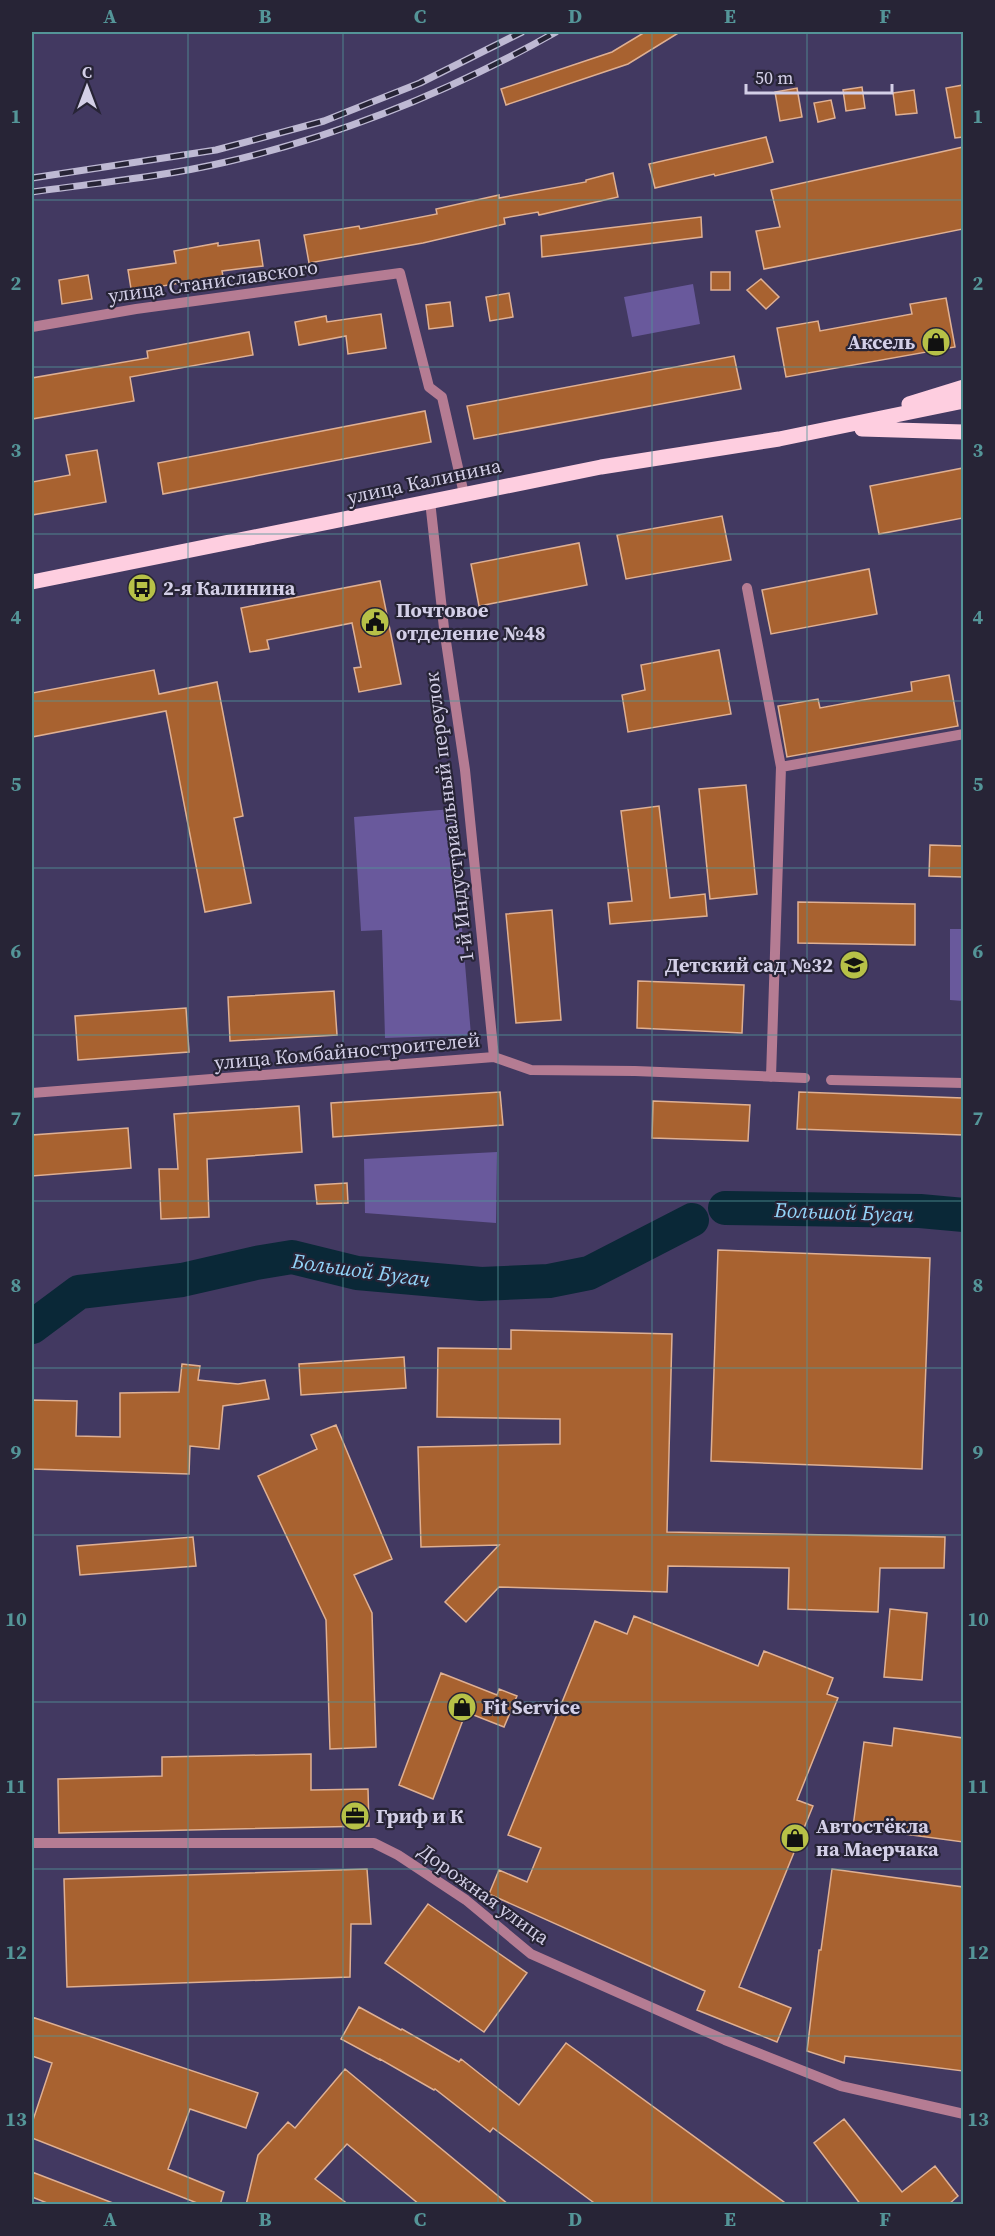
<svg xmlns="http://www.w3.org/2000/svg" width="995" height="2236" viewBox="0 0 995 2236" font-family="'Source Serif 4',serif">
  <rect width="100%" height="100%" fill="#423961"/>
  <path fill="#69599c" d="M693 284 700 324 632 337 624 297Z
    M452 809 471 1035 385 1038 382 930 361 931 354 817Z
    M950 929H963V1001L950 1000Z
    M497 1152 496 1223 365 1213 364 1159Z"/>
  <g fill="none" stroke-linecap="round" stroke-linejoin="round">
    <path stroke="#0a2837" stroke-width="34" d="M725 1208 920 1211 964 1215
      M32 1327 79 1292 182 1280 256 1263 292 1257 357 1273 481 1284 549 1281 589 1273 692 1220"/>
  </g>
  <path fill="#a86230" stroke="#dfb093" stroke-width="1.5" d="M645 32H680L628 64 506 105 501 89 612 52Z
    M963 85V137L955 138 946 88Z
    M862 87 865 108 846 111 843 90Z
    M797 88 802 117 780 121 775 92Z
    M914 90 917 113 896 115 893 93Z
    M831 100 835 118 818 122 814 103Z
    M766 137 773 162 715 176 714 174 655 188 649 164Z
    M963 147V229L764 269 756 231 780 227 771 190Z
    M613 173 618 197 539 215 538 212 504 218 505 224 423 243 309 263 304 235 359 226 360 229 437 214 436 209 499 195V198L586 182V180Z
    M701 217 702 237 542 257 541 236Z
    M259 240 263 266 222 271 223 276 156 287 157 291 132 295 128 270 176 263 174 251 218 243V246Z
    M711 272H730V290H711Z
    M88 275 92 299 62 304 59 280Z
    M761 279 779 297 766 309 747 290Z
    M509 293 513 317 490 321 486 297Z
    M946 298 955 347 786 377 777 328 818 321 820 331 912 314 910 304Z
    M450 302 453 326 429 329 426 305Z
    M381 314 386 348 348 354 346 336 299 345 295 322 326 316 327 322Z
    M249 332 253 355 130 377 134 401 32 419V378L148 358 147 351Z
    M734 356 741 389 474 439 467 406Z
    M425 411 431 442 163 494 158 463Z
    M97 450 106 502 32 515V482L70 475 66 455Z
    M963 468V518L879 534 870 486Z
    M722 516 731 560 626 579 617 535Z
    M579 543 587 585 479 606 471 564Z
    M869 569 877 614 771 634 762 590Z
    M380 581 401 684 359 692 354 668 361 667 352 623 267 640 269 649 250 652 241 608Z
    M719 650 731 714 628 732 622 695 645 690 641 665Z
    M154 670 159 694 217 682 243 816 234 818 251 903 205 912 166 711 32 737V693Z
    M949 675 958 726 787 757 778 706 818 699 820 708 912 691 911 682Z
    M746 785 757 894 710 899 699 789Z
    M659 806 670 898 705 894 707 916 610 924 608 903 632 901 621 811Z
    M930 845 963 846V877L929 876Z
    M798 902 915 904V945L798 943Z
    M552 910 561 1020 516 1023 506 914Z
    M638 981 744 985 742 1033 637 1028Z
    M334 991 337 1035 230 1041 228 997Z
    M186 1008 189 1052 78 1060 75 1016Z
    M500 1092 503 1125 333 1137 331 1103Z
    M799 1092 963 1098V1135L797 1129Z
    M653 1101 750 1105 748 1141 652 1138Z
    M299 1106 302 1152 207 1159 209 1217 161 1219 159 1169H178L174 1114Z
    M128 1128 131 1168 32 1176V1135Z
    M347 1183 348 1203 317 1204 315 1185Z
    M718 1250 930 1258 922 1469 711 1461Z
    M511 1330 672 1334 667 1532 945 1537 944 1568H880L878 1612 788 1609 789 1568 668 1566 667 1592 499 1587 466 1622 445 1602 499 1545 421 1547 418 1447 560 1444V1419L437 1417 438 1348 511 1349Z
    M404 1357 406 1388 301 1395 299 1364Z
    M182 1364 200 1366 198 1380 238 1384 265 1380 269 1399 223 1406 219 1449 190 1446 189 1474 32 1469V1400L77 1401 76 1436 120 1437V1393L179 1392Z
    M336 1425 392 1559 354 1575 372 1613 376 1747 330 1749 326 1620 258 1476 317 1449 311 1435Z
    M193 1537 196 1566 80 1575 77 1546Z
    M890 1609 927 1613 922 1680 884 1677Z
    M634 1616 758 1666 764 1651 833 1678 827 1694 838 1698 797 1800 813 1806 739 1987 791 2008 777 2042 697 2010 705 1991 489 1894 499 1870 527 1882 541 1848 508 1835 595 1621 627 1634Z
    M441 1673 497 1695 499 1689 517 1696 504 1727 466 1712 433 1799 399 1785Z
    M894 1728 963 1738V1842L853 1827 864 1742 892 1746Z
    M311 1754V1790L368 1789 369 1826 59 1833 58 1779 162 1776V1757Z
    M367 1869 371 1924H351L350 1977 67 1987 64 1879Z
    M832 1869 963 1887V2071L845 2056 844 2063 807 2051 819 1950H821Z
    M428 1904 527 1973 484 2032 385 1963Z
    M359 2007 401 2030 402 2029 459 2062 461 2059 519 2105 566 2043 788 2205H597L493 2128 490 2132 435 2089 434 2090 380 2059V2060L341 2039Z
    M32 2017 258 2093 246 2128 190 2109 168 2169 224 2192 220 2205H202L32 2138V2123L52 2063 32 2056Z
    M345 2069 509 2205H420L347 2144 315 2179 349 2205H246L258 2155 288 2122 295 2128Z
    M844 2119 902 2192 935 2166 958 2196 948 2205H861L814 2143Z
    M32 2172 113 2203V2205H52L32 2197Z"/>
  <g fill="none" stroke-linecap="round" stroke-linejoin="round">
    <path stroke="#b57c93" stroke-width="10" d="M32 327 136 309 400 273 429 387 442 397 464 494
      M430 501 444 628 465 770 494 1057
      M747 588 781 767 771 1077
      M781 767 964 734
      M831 1080 964 1083
      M32 1093 494 1057 531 1070 635 1071 805 1078
      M32 1843H374L398 1855 466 1900 531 1954 725 2040 841 2086 964 2114"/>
    <path stroke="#fecee0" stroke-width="15" d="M909 404 964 387
      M862 429 964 432
      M32 582 601 467 779 439 964 401"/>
    <g stroke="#beb9d3" stroke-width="7">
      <path id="rail" d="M32 178 216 150 324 121 420 83 522 32
        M32 192C96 183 162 177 226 162 342 135 453 90 556 32"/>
    </g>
    <use href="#rail" stroke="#272436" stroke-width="4.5" stroke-dasharray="14" stroke-linecap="butt"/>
  </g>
  <path fill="none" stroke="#549598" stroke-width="1.5" stroke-opacity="0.55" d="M188 32V2204M343 32V2204M498 32V2204M652 32V2204M807 32V2204M32 200H964M32 367H964M32 534H964M32 701H964M32 868H964M32 1035H964M32 1201H964M32 1368H964M32 1535H964M32 1702H964M32 1869H964M32 2036H964"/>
  <defs>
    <g id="shop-disc" transform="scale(1.5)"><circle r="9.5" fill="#b7c147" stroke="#272436"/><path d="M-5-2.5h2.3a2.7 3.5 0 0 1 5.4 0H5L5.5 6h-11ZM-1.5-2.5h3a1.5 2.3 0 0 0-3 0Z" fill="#111"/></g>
    <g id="bus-disc" transform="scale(1.5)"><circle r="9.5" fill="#b7c147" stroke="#272436"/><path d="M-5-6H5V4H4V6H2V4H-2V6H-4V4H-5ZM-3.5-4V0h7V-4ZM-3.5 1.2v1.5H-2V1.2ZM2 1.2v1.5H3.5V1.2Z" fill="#111"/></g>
    <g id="civic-disc" transform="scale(1.5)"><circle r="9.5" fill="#b7c147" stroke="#272436"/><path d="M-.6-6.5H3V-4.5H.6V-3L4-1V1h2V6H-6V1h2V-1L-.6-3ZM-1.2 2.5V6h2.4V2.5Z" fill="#111"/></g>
    <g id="school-disc" transform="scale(1.5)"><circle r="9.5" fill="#b7c147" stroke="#272436"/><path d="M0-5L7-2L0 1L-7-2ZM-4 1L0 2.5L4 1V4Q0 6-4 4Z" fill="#111"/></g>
    <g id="office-disc" transform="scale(1.5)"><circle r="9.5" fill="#b7c147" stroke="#272436"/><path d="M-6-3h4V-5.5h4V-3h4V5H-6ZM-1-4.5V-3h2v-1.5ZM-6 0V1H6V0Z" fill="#111"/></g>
  </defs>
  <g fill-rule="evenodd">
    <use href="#shop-disc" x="936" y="342"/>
    <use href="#bus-disc" x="142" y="588"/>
    <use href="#civic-disc" x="375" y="622"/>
    <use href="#school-disc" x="854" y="965"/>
    <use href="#shop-disc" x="462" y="1707"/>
    <use href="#office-disc" x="355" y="1816"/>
    <use href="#shop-disc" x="795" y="1838"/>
  </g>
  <g text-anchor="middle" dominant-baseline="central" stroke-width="4.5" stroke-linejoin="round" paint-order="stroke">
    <g font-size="20" fill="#d3cfe7" stroke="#272436">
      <text transform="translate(213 281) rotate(-8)">улица Станиславского</text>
      <text transform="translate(424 481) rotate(-12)">улица Калинина</text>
      <text transform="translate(449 817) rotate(-97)">1-й Индустриальный переулок</text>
      <text transform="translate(347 1051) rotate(-5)">улица Комбайностроителей</text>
      <text transform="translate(484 1894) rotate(36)">Дорожная улица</text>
    </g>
    <g font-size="20" font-weight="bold" fill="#d3cfe7" stroke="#272436" text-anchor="start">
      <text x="915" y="342" text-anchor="end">Аксель</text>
      <text x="163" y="588">2-я Калинина</text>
      <text x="396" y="610">Почтовое<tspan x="396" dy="23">отделение №48</tspan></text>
      <text x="833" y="965" text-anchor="end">Детский сад №32</text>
      <text x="483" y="1707">Fit Service</text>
      <text x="376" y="1816">Гриф и К</text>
      <text x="816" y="1826">Автостёкла<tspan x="816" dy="23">на Маерчака</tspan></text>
    </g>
    <g font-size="21" font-style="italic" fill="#93d5fa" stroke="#272436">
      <text transform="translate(844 1212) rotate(2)">Большой Бугач</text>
      <text transform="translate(361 1270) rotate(8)">Большой Бугач</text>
    </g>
  </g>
  <rect width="995" height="2236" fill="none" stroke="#272436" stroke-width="66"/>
  <g transform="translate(87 87)" stroke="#272436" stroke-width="4.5" paint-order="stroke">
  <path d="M0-4.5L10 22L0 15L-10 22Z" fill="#d3cfe7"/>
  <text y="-9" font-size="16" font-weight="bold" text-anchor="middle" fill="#d3cfe7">С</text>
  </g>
  <path d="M746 84v9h146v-9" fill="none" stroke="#d3cfe7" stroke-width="3"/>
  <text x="755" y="84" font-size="18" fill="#d3cfe7" stroke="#272436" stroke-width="4.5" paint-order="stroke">50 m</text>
  <rect x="33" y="33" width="929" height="2170" fill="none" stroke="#549598" stroke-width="2"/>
  <g font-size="20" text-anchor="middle" font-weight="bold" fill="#549598">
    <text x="110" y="23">A</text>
    <text x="265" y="23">B</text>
    <text x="420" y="23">C</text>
    <text x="575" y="23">D</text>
    <text x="730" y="23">E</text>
    <text x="885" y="23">F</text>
    <text x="16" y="123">1</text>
    <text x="978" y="123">1</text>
    <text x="16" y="290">2</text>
    <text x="978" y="290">2</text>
    <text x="16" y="457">3</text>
    <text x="978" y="457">3</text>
    <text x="16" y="624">4</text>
    <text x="978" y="624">4</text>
    <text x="16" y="791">5</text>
    <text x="978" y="791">5</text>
    <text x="16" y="958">6</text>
    <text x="978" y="958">6</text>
    <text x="16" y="1125">7</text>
    <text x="978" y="1125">7</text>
    <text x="16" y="1292">8</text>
    <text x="978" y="1292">8</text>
    <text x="16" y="1459">9</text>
    <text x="978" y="1459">9</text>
    <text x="16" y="1626">10</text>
    <text x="978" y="1626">10</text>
    <text x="16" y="1793">11</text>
    <text x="978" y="1793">11</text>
    <text x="16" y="1959">12</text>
    <text x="978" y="1959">12</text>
    <text x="16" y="2126">13</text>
    <text x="978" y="2126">13</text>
    <text x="110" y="2226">A</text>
    <text x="265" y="2226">B</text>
    <text x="420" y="2226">C</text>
    <text x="575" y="2226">D</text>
    <text x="730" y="2226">E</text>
    <text x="885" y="2226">F</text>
  </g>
</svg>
